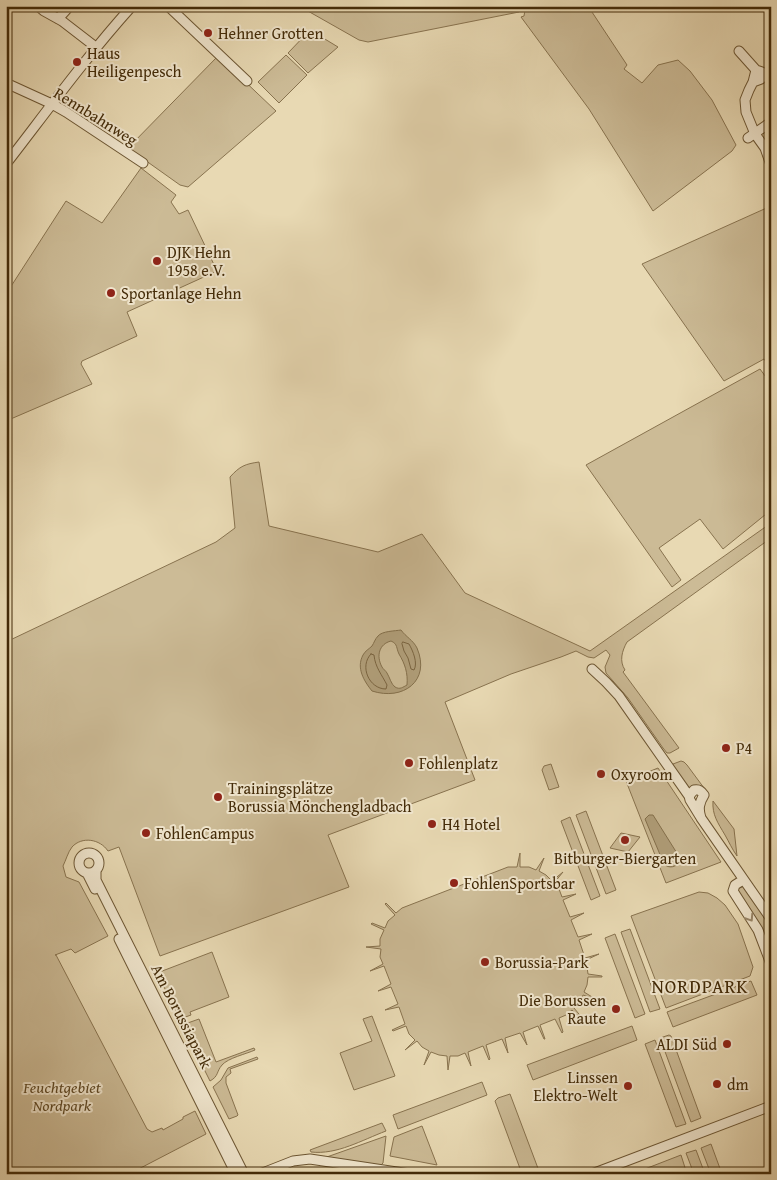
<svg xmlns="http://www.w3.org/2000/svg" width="777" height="1180" viewBox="0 0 777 1180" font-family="'Gentium Book Plus',serif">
  <rect width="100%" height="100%" fill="#e8d9b3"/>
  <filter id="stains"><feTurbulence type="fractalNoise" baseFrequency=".004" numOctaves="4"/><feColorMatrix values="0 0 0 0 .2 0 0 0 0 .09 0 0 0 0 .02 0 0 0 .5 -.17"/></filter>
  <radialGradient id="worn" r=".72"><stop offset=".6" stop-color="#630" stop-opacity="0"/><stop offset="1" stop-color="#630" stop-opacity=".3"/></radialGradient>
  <path fill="#ccbb96" stroke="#88734f" d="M299 6H523L519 12 368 42 359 40Z
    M527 6H588L627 65 624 69 642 83 658 65 678 60 690 71 712 100 736 145 732 151 653 211 589 109 521 17 524 16 525 10Z
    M310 30 338 47 308 73 288 53Z
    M286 55 307 75 279 103 258 82Z
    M218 56 276 111 188 187 180 185 128 148Z
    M141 168 176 195 171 202 179 214 188 210 217 271 127 312 137 336 82 361 81 364 92 384 6 421V291H8L66 201 102 223Z
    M771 206V369L764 359 724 381 642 264Z
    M760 369 771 384V510L723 549 700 519 659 548 681 580 672 587 586 465Z
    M259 462 269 526 378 552 422 534 465 593 590 651 771 523V538L627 642C622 651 619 661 625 670L623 672 679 748 670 753H667L663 748 628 698 606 673 605 667 610 655 606 650 594 658 588 657 576 651 561 657 511 674 445 702 475 780 328 835 349 887 160 956 119 847 108 851C100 839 82 836 72 847 68 852 66 860 63 866L66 877 79 882 108 936 75 953 71 949 55 955H56L147 1129 152 1132 162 1128 163 1130 183 1119V1117L195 1111 206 1134 129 1174H6V642L216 542 235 528 230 477C240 466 245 464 259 462Z
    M681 761 684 762 687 765 704 788 703 789H690L673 766V764Z
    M551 764 559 787 549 790 542 770 544 766Z
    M658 768 721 862 666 883 626 781Z
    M713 801 734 829 737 856C732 849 729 842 725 835 718 823 712 815 713 801Z
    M586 811 616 890 606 894 576 815Z
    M570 817 600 896 591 900 561 821Z
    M621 833 640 837 628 852 610 848Z
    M520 853V867H529L536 870 544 858 539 871 546 875 552 881 563 872 554 883 559 889 562 897 576 894 563 900 570 917 584 913 571 920 578 937 592 934 579 940 585 958 599 954 586 960 588 974 602 976V977H588L587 985 584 992 597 1000 583 995 580 1002 574 1008 583 1019 582 1020 572 1010 566 1015 559 1018 563 1032 562 1033 555 1019 540 1025 545 1039H544L538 1026 523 1032 527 1045 520 1033 505 1038 508 1053 502 1039 486 1045 490 1059 489 1060 483 1046 468 1052 471 1066 465 1053 458 1056H450L448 1070 447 1056 439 1055 431 1052 424 1065 429 1051 422 1047 417 1041 405 1050 415 1040 409 1034 406 1026 393 1031 392 1030 405 1024 399 1007 385 1010 398 1004 391 987 378 991 391 984 384 966 370 971 383 964 380 957 381 949 366 947 380 946V939L384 930 371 924 372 923 385 928 388 921 395 915 385 904 386 903 396 913 402 908 508 867H517Z
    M744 886 771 925V954L737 889Z
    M699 892 708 893 717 898 725 905 738 924 753 967 750 976 666 1008 631 916Z
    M630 929 660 1009 650 1012 621 932Z
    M615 934 645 1014 635 1018 605 938Z
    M212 952 229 997 190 1012 191 1015 180 1019 157 973Z
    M751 981 757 995 673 1027 667 1012Z
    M372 1016 395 1076 354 1090 340 1053 372 1041 363 1019Z
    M199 1019 216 1062 254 1048 255 1050C246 1054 228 1058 222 1065 216 1072 219 1076 210 1081L182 1025Z
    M632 1026 637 1040 533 1080 527 1065Z
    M669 1035 671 1036 701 1118 691 1122 660 1038Z
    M655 1040 686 1124 676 1127 645 1044Z
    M257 1057 258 1059 230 1069 231 1073 226 1077V1083L238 1115 237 1116 229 1119 213 1087 221 1080 228 1068Z
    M482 1082 487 1095 398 1129 393 1115Z
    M510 1094 539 1171 533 1174H522L495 1101 498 1098Z
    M382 1123 386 1131C362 1140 337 1155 311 1152L310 1150Z
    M422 1126 437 1165 390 1156 394 1137Z
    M386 1136 383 1163 380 1166 324 1158Z
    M711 1144 722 1174H711L701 1148Z
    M696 1150 705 1174H694L686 1153Z
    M681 1155 687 1174H632Z"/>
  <path fill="#b09e79" stroke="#84704c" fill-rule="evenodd" d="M401 630C406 637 413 640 417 648 431 681 403 701 372 691 364 681 356 668 363 655 365 651 369 649 372 646 374 643 375 639 378 636 382 631 395 631 401 630ZM391 641C398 644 396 648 399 654 405 664 408 673 407 685 403 687 400 690 395 687 391 684 390 678 387 673 386 671 383 669 382 667 376 656 379 644 391 641Z
    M649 815H653L680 858V862C676 867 669 869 664 864L645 819Z"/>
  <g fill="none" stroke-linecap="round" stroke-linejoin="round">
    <path stroke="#7a6440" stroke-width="1" d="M403 642 409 644C413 651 418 663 414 670L411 669 408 658 404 651 402 644Z
      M371 654 374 655C375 667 382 675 387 685L386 689C369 689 359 666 371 654Z"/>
    <g stroke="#6c5633" stroke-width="11">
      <path id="minor" d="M38 6 44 11 62 21 97 48
        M168 6 247 81
        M58 19 67 9
        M739 51 756 70 753 82 749 90 745 100 746 112 755 134 765 148 771 165
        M753 82 761 79 763 75 762 72 756 70
        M6 83 52 104 66 112 143 163
        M748 138 771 122
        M6 164C47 111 87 56 132 6
        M592 669 606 682 619 696 689 796
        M701 818 690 800 689 796 694 790C699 789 701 791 704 795 699 803 698 809 701 818L771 919
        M79 863a10 10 0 1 1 20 0a10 10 0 1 1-20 0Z
        M96 871V880L244 1174
        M87 873 95 889
        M743 880 735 885 733 891 758 930 771 964
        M119 939 236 1174
        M260 1174 293 1161 310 1159 410 1174
        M592 1174 771 1106"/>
    </g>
    <use href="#minor" stroke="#f0e6ce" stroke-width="9"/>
  </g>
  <defs><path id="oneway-chevron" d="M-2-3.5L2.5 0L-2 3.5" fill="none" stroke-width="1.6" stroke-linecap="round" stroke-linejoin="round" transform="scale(1.25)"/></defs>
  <use stroke="#9a886b" href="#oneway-chevron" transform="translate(750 918) rotate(57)"/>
  <g fill="#8f2418" stroke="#f0e6ce" stroke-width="2">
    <circle cx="208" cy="33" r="5"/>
    <circle cx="77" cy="62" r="5"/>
    <circle cx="157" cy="261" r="5"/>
    <circle cx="111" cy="293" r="5"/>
    <circle cx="726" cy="748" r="5"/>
    <circle cx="409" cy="763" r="5"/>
    <circle cx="601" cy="774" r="5"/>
    <circle cx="218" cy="797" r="5"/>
    <circle cx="432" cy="824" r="5"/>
    <circle cx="146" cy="833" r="5"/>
    <circle cx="625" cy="840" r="5"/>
    <circle cx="454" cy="883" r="5"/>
    <circle cx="485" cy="962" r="5"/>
    <circle cx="616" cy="1009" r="5"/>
    <circle cx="727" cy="1044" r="5"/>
    <circle cx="717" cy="1084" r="5"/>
    <circle cx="628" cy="1086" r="5"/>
  </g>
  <g text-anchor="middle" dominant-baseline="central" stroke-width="4" stroke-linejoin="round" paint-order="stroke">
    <g font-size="16" fill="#432b08" stroke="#f0e6ce" text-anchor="start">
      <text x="218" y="33">Hehner Grotten</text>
      <text x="87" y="53">Haus<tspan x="87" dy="18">Heiligenpesch</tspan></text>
      <text x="167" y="252">DJK Hehn<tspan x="167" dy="18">1958 e.V.</tspan></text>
      <text x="121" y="293">Sportanlage Hehn</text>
      <text x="736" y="748">P4</text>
      <text x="419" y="763">Fohlenplatz</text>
      <text x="611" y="774">Oxyroom</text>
      <text x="228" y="788">Trainingsplätze<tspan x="228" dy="18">Borussia Mönchengladbach</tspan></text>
      <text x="442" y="824">H4 Hotel</text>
      <text x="156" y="833">FohlenCampus</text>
      <text x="625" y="858" text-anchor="middle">Bitburger-Biergarten</text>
      <text x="464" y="883">FohlenSportsbar</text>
      <text x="495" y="962">Borussia-Park</text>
      <text x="606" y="1000" text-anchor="end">Die Borussen<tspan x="606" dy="18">Raute</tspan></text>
      <text x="717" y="1044" text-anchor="end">ALDI Süd</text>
      <text x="618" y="1077" text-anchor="end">Linssen<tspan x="618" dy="18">Elektro-Welt</tspan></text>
      <text x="727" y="1084">dm</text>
    </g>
    <g font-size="16" fill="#432b08" stroke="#f0e6ce">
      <text transform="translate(96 116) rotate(32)">Rennbahnweg</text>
      <text transform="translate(182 1016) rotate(63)">Am Borussiapark</text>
    </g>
    <g font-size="16" font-style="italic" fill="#5e4824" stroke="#f0e6ce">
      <text x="62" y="1087">Feuchtgebiet<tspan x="62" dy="18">Nordpark</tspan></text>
    </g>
    <g font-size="19" letter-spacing="1" fill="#432b08" stroke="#f0e6ce">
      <text x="700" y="986">NORDPARK</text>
    </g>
  </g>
  <rect width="777" height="1180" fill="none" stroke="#e8d9b3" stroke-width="25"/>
  <rect x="8" y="8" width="762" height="1165" fill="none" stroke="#432b08" stroke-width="2.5"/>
  <rect x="12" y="12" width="752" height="1155" fill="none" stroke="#432b08"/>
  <rect width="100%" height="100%" filter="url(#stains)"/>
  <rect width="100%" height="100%" fill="url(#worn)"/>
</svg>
